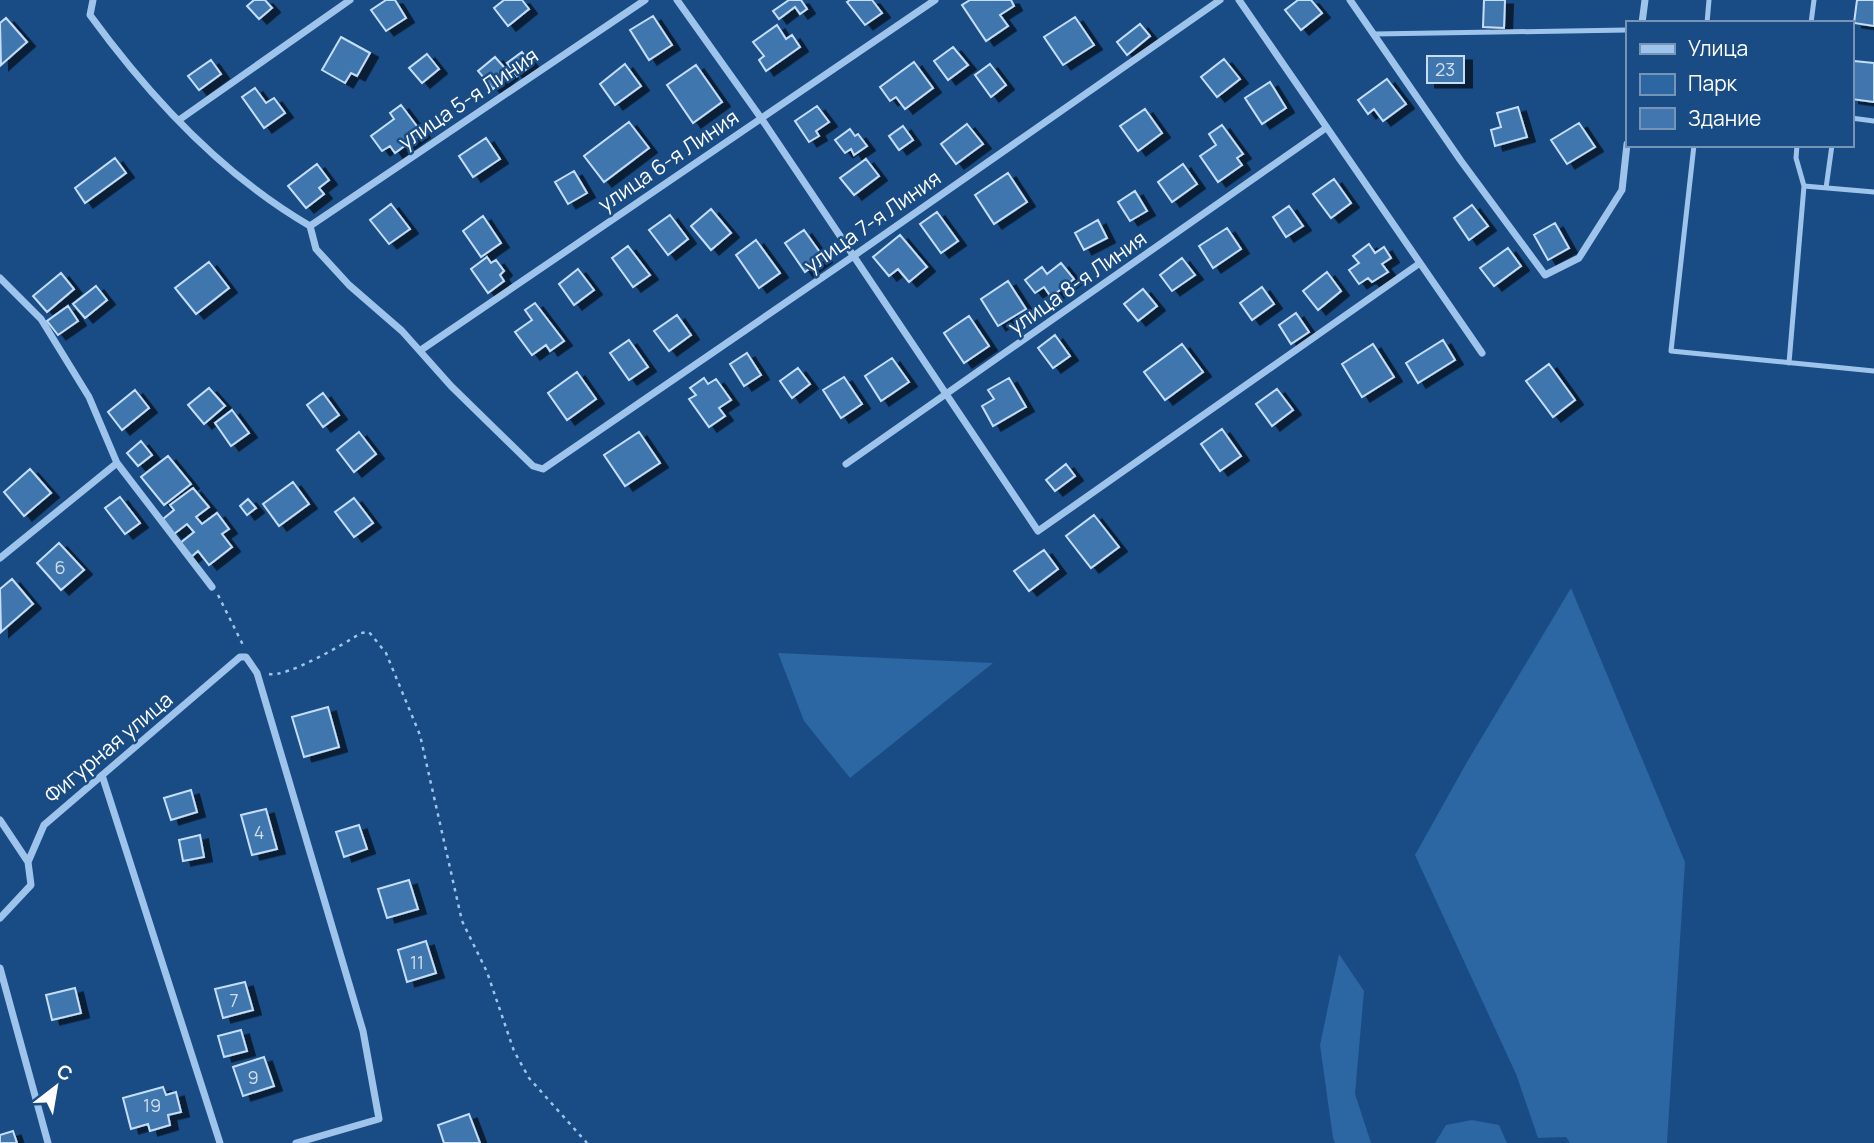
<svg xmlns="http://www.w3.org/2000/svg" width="1874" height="1143" viewBox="0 0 1874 1143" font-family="Manrope,sans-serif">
  <defs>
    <filter id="shadow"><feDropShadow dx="8" dy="4.5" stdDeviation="0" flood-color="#0009"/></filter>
  </defs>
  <rect width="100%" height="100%" fill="#194c85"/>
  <path fill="#2c66a3" d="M1571 588 1685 862 1667 1143H1570L1566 1137 1538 1138 1516 1074 1415 855 1467 762Z
    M778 653 993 663 850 778 804 721Z
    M1339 954 1364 991 1355 1094 1371 1143H1335L1333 1138 1320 1045Z
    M1472 1120 1499 1125 1507 1143H1435L1446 1125Z"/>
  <path fill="#4176ae" stroke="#c4def9" stroke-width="2" filter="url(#shadow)" d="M254 0H265L272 8 259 19 247 6Z
    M386 0H395L406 18 386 31 371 10Z
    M504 0H522L529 9 508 26 494 8Z
    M789 0H801L807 9 800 14 795 7 779 19 773 11Z
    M850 0H872L882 13 865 25 847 2Z
    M970 0H1011L1014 6 1000 15 1008 26 986 41 962 5Z
    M1298 0H1311L1322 13 1301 30 1285 10Z
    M1484 0H1505L1504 28 1483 27Z
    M1857 0H1874V26L1854 23Z
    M653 16 672 45 649 60 630 30Z
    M1075 17 1094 45 1063 65 1044 37Z
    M6 18 27 42 1 65 0 23Z
    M1140 24 1150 36 1127 55 1117 42Z
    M777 25 786 39 792 35 800 47 766 71 759 60 764 56 753 42Z
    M341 37 370 53 357 76 351 73 345 83 322 70Z
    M953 47 968 65 948 80 934 61Z
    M522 52 532 65 517 76 507 63Z
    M427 54 439 69 422 83 409 68Z
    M1427 56H1464V83H1427Z
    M495 57 510 74 493 89 478 71Z
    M1224 59 1240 79 1217 97 1201 77Z
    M211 60 221 74 199 90 188 76Z
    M1854 61 1874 63V102L1851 99Z
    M914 62 933 88 905 109 896 97 890 101 880 87Z
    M625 64 641 86 615 105 600 84Z
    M990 64 1006 85 991 97 975 75Z
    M696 65 722 102 693 123 667 85Z
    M1387 79 1406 104 1383 121 1374 109 1368 114 1358 100Z
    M1270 82 1286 108 1262 124 1245 98Z
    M255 88 266 103 274 98 285 113 264 128 242 97Z
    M401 105 422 133 395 153 390 146 382 151 371 136 394 119 390 113Z
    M817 106 829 122 816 131 819 136 809 142 795 121Z
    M1518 107 1527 137 1495 146 1491 130 1501 127 1497 113Z
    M1145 109 1162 133 1138 151 1120 126Z
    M629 122 649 148 604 182 584 156Z
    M1579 123 1595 147 1567 164 1551 140Z
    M967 124 983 144 956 164 941 144Z
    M1222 125 1243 154 1237 158 1242 165 1218 182 1200 156 1216 145 1209 134Z
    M903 126 913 140 899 150 889 136Z
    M850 129 855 136 858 134 867 146 854 155 851 149 845 153 835 140Z
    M486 138 500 159 473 177 459 156Z
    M115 158 126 173 85 203 75 188Z
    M866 159 879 176 854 195 840 178Z
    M317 164 329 180 319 188 324 194 306 208 288 186Z
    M1183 164 1197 184 1172 202 1158 182Z
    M574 171 587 193 568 204 555 182Z
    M1008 173 1027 202 994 224 975 195Z
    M1334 179 1351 203 1331 218 1313 194Z
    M1135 191 1147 211 1130 221 1118 202Z
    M391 204 410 229 389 244 370 220Z
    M1472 205 1488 226 1469 240 1454 218Z
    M1289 206 1303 226 1286 237 1273 217Z
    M711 209 731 233 711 250 691 226Z
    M937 212 958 241 941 253 920 224Z
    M670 215 688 239 668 255 649 230Z
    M483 216 501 243 481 257 463 231Z
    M1098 220 1107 238 1084 250 1075 233Z
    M1555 223 1569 248 1548 260 1534 235Z
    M1227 228 1241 249 1213 268 1199 246Z
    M804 230 824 258 805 272 785 243Z
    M900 235 927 267 909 282 898 269 889 276 873 257Z
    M756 240 780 273 759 288 736 255Z
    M1369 244 1375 253 1384 247 1391 258 1382 264 1388 272 1372 282 1368 278 1359 284 1349 270 1359 263 1353 256Z
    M628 246 650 275 633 287 612 258Z
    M1508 248 1521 266 1494 286 1480 268Z
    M487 257 491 263 496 260 504 271 500 275 504 281 488 293 471 269Z
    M1182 258 1195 275 1172 291 1160 275Z
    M209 262 229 288 196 314 175 288Z
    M1061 263 1074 279 1051 297 1044 287 1035 293 1025 280 1042 267 1047 274Z
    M578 269 594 290 574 305 559 284Z
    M1327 272 1341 291 1318 310 1303 291Z
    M61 273 74 289 47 312 33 296Z
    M1008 281 1026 309 998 326 981 299Z
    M96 286 107 300 85 318 73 304Z
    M1262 287 1274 304 1252 320 1240 303Z
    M1143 289 1157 306 1138 321 1124 304Z
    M535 303 564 341 550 351 546 345 532 355 515 332 532 320 525 310Z
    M68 306 78 321 58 335 47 321Z
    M1296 313 1309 332 1291 344 1279 325Z
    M677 315 691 335 669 351 654 331Z
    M969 316 989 346 964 363 944 333Z
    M1055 335 1070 356 1053 368 1038 348Z
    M629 340 648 367 629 380 610 353Z
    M1443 340 1455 360 1418 383 1406 363Z
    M1182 344 1203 372 1165 400 1144 372Z
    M1373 344 1394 377 1362 397 1342 364Z
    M747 353 761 375 744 386 730 364Z
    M892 358 909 382 881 401 865 376Z
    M1549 364 1575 400 1553 417 1526 381Z
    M798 368 810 384 792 398 780 381Z
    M577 372 596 399 567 420 548 393Z
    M844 377 862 404 841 418 823 390Z
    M704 378 708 384 716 379 731 400 719 408 725 416 709 427 689 399 696 395 690 388Z
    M1009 378 1026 407 993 426 982 406 994 399 988 390Z
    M209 388 225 406 204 424 188 405Z
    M1277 389 1293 410 1272 426 1256 404Z
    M135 390 149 408 122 430 108 412Z
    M323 393 339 415 323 427 307 405Z
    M232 410 249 433 231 446 215 423Z
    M1222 429 1241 456 1220 471 1201 444Z
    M359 432 376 454 354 472 337 450Z
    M639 432 660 463 625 486 604 455Z
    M141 441 152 455 138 466 127 453Z
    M168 456 191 484 164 505 141 477Z
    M1066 464 1075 476 1055 491 1046 480Z
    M30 469 51 493 24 516 4 492Z
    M293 482 309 504 279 526 263 504Z
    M193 488 209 507 196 517 202 524 217 513 229 529 222 534 232 547 209 565 198 551 190 558 179 544 194 532 187 524 174 534 163 519 174 510 170 505Z
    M120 497 140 523 125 534 105 508Z
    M354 498 373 523 354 537 335 512Z
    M248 499 256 508 247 515 240 506Z
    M1094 515 1119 547 1091 568 1066 536Z
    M59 543 84 570 61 590 37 563Z
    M1044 550 1058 569 1029 591 1014 571Z
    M12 579 33 604 1 632 0 589Z
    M328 707 339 747 304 757 292 717Z
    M191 790 197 812 171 820 164 798Z
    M266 809 277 849 252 855 241 815Z
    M359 825 367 849 344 857 336 832Z
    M200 835 204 857 183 861 179 840Z
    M409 880 418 909 387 918 378 889Z
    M426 941 436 973 407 982 398 950Z
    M245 982 253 1010 223 1018 215 989Z
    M75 988 81 1013 52 1020 46 995Z
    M241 1030 247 1051 224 1057 218 1036Z
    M264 1057 274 1086 243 1096 233 1067Z
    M163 1087 166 1095 176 1092 181 1112 168 1115 170 1125 150 1131 148 1124 131 1129 123 1098Z
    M469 1114 480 1143H444L438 1125Z
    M13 1131 17 1143H0V1135Z"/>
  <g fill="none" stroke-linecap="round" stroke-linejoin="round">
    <path stroke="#9ec4ec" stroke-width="2.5" stroke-dasharray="3.5 5" stroke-linecap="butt" d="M218 595 243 645
      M269 674C286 678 344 644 361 633L369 632 386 653 420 735 462 921 487 972 514 1051 529 1078 587 1143"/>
    <path stroke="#9ec4ec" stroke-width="5" d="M1707 23 1709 0
      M1811 23 1814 0
      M1374 34 1627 30
      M1851 118 1874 121
      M1694 145 1671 351 1874 371
      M1804 186 1874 192
      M1826 188 1832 145
      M1789 363 1804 186 1796 158 1797 145"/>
    <path stroke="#9ec4ec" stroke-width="7" d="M93 0 90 15C149 96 222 175 310 226L316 249 349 285 402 331 451 386 533 466 543 469 855 255 1220 0
      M677 0 761 118 1038 531 1420 263
      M1239 0 1482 353
      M1350 0 1461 161 1545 275 1579 258 1622 190 1627 144
      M1642 23 1645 0
      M179 120 350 0
      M310 226 645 0
      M0 278 41 319 89 397 117 463 212 587
      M421 350 935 0
      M846 464 1326 128
      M0 558 117 463
      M102 775 220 1143
      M0 820 28 862
      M0 918 31 885 28 862 44 825 240 657H246L257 673 363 1031 379 1119 296 1143
      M0 968 48 1143"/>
  </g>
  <g text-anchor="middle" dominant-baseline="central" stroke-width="5" stroke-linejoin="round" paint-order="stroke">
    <g font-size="18" fill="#d0ddeb">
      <text x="1445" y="69">23</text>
      <text x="60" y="567">6</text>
      <text x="259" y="832">4</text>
      <text x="417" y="962">11</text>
      <text x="234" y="1000">7</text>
      <text x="253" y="1077">9</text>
      <text x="152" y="1105">19</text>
    </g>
    <g font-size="21" fill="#fff" stroke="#194c85">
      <text transform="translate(468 98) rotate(-34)">улица 5-я Линия</text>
      <text transform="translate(668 160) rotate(-34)">улица 6-я Линия</text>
      <text transform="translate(872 221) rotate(-35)">улица 7-я Линия</text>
      <text transform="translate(1077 282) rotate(-35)">улица 8-я Линия</text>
      <text transform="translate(108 747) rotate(-40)">Фигурная улица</text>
    </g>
  </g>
  <rect x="1626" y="21" width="228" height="126" fill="#194c85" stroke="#7594b6" stroke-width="2"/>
  <rect x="1640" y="44" width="35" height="10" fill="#9ec4ec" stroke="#7594b6" stroke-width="2"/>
  <text x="1688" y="56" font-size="21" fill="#ffffff">Улица</text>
  <rect x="1640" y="74" width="35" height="21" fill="#2c66a3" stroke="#7594b6" stroke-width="2"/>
  <text x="1688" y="91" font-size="21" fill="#ffffff">Парк</text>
  <rect x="1640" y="108" width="35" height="21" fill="#4176ae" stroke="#7594b6" stroke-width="2"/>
  <text x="1688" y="126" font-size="21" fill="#ffffff">Здание</text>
  <g transform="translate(56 1087) rotate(31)" stroke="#194c85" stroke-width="5" paint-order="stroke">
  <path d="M0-5L12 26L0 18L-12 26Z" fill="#ffffff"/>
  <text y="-10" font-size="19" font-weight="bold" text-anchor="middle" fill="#ffffff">С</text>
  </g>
</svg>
